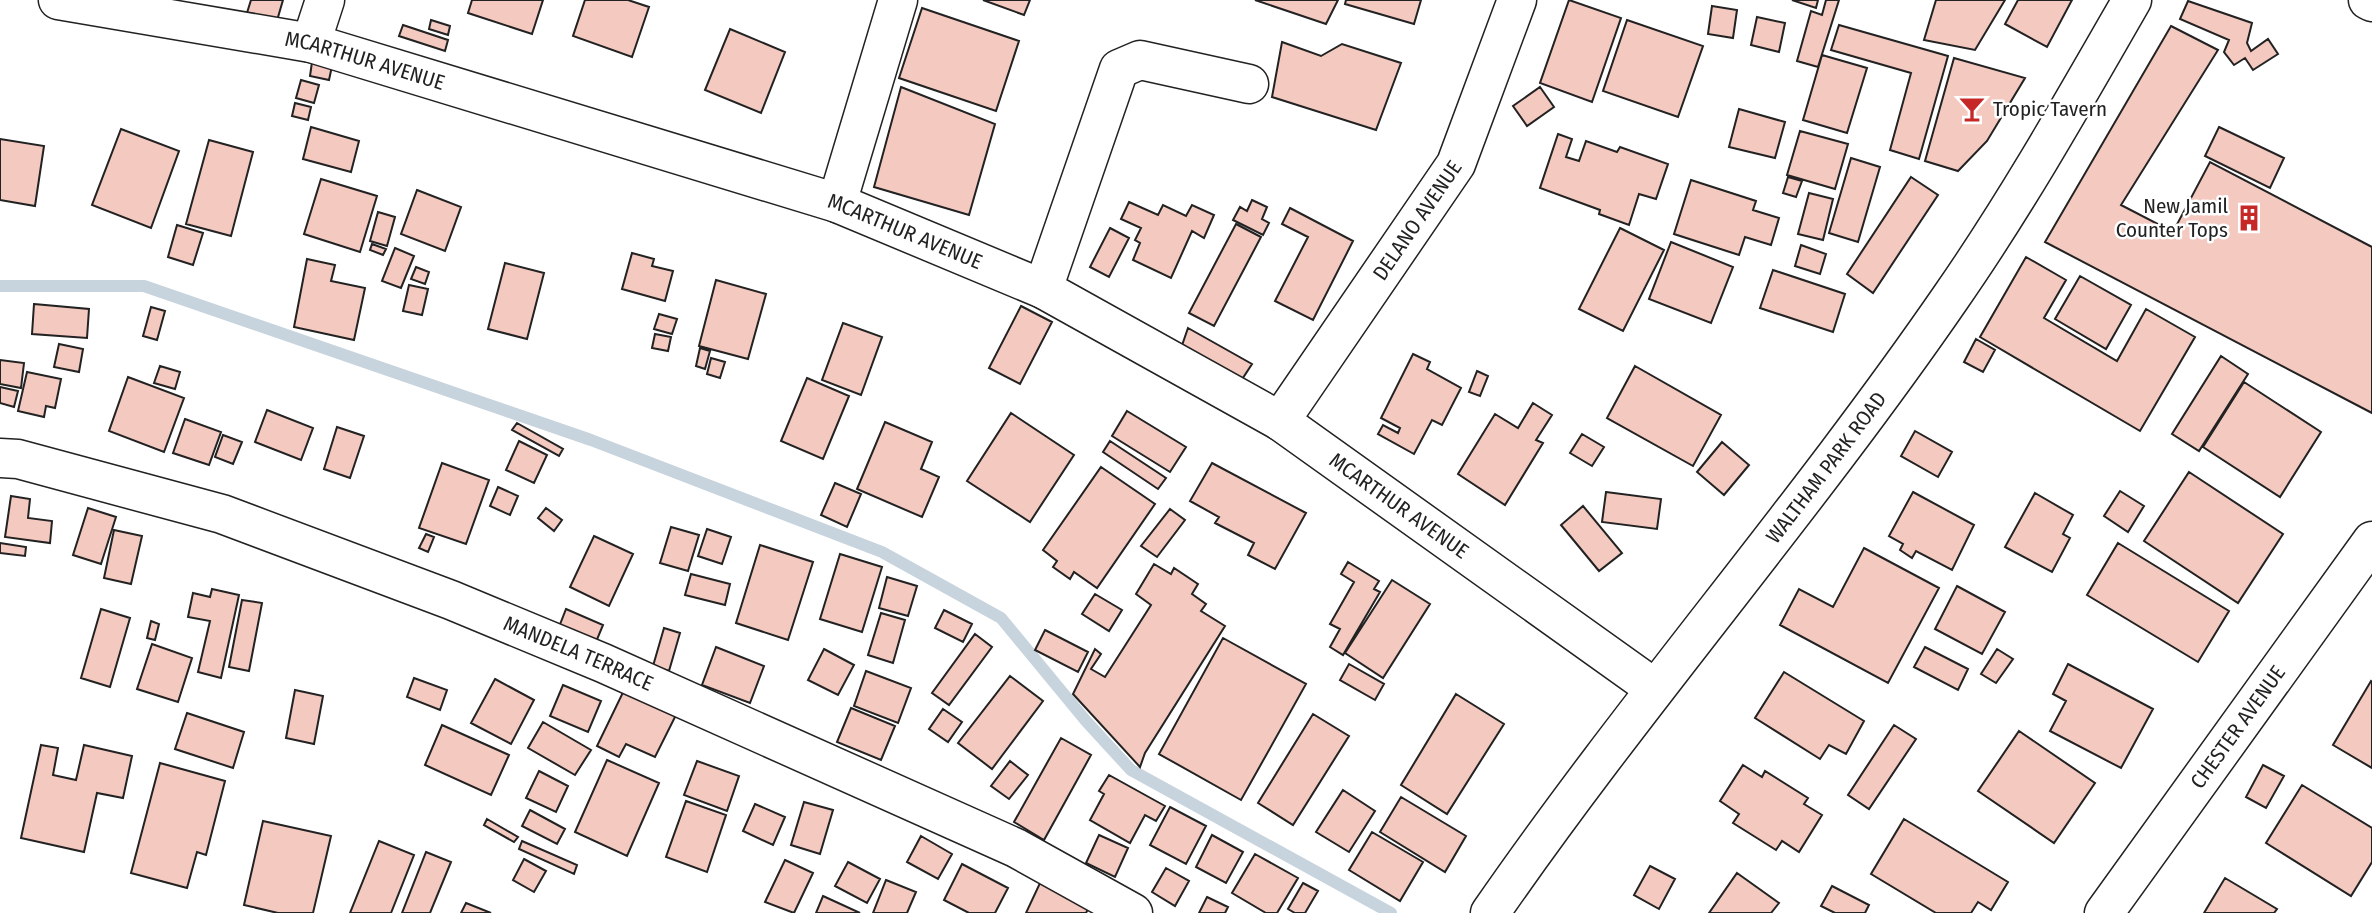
<svg xmlns="http://www.w3.org/2000/svg" width="2372" height="913" viewBox="0 0 2372 913" font-family="'Fira Sans Condensed',sans-serif">
  <rect width="100%" height="100%" fill="#fff"/>
  <g fill="none" stroke-linecap="round" stroke-linejoin="round">
    <path stroke="#c7d3dd" stroke-width="12" d="M0 286H144L591 440 882 552 1001 618 1086 721 1131 770 1391 913"/>
  </g>
  <path fill="#f3c9c0" stroke="#222" stroke-width="2" d="M251 0H283L276 24 246 16Z
    M472 0H543L532 34 468 13Z
    M585 0H628L649 7 632 57 573 36Z
    M983 0H1030L1024 15Z
    M1255 0H1338L1326 24Z
    M1346 0H1421L1414 24 1345 4Z
    M1569 0 1621 18 1592 102 1540 83Z
    M1792 0H1818L1816 8Z
    M1826 0H1839L1818 67 1797 61 1811 11 1822 15Z
    M1936 0H2005L1975 50 1924 40Z
    M2018 0H2072L2047 47 2005 24Z
    M2188 1 2252 23 2247 43 2251 51 2268 39 2278 54 2253 70 2245 58 2234 65 2224 52 2229 40 2180 19Z
    M1712 6 1737 10 1733 38 1708 34Z
    M922 8 1019 41 996 111 899 78Z
    M1757 17 1785 23 1779 52 1751 45Z
    M431 20 450 26 448 35 429 29Z
    M1627 20 1703 46 1678 117 1603 91Z
    M403 25 448 40 445 51 399 36Z
    M1839 25 1948 56 1919 159 1890 150 1911 73 1831 50Z
    M2171 26 2218 50 2121 205 2173 232 2210 162 2372 247V413L2045 242Z
    M730 29 785 52 761 113 705 90Z
    M1282 42 1321 56 1342 44 1401 63 1376 130 1272 97Z
    M1822 55 1867 68 1847 133 1803 120Z
    M1954 58 2025 78 1987 141 1958 171 1925 161Z
    M312 62 332 66 329 80 310 76Z
    M301 80 319 85 314 103 296 98Z
    M901 87 995 124 969 215 874 187Z
    M1540 87 1554 107 1527 126 1513 106Z
    M295 103 311 107 308 120 292 116Z
    M1739 109 1785 122 1775 158 1729 147Z
    M311 127 359 141 351 172 303 159Z
    M2219 127 2284 158 2270 188 2205 156Z
    M121 129 179 151 151 228 92 205Z
    M1800 131 1848 144 1835 189 1787 175Z
    M1558 134 1572 139 1566 157 1579 161 1586 141 1617 152 1620 147 1668 164 1656 199 1639 194 1629 225 1599 214 1600 210 1540 188Z
    M0 139 44 146 35 206 0 200Z
    M209 140 253 152 231 236 186 224Z
    M1851 158 1880 167 1858 242 1829 233Z
    M1788 177 1802 181 1796 197 1783 193Z
    M1911 177 1938 195 1873 293 1847 274Z
    M321 179 377 196 360 252 304 234Z
    M1691 180 1756 201 1753 210 1779 218 1771 245 1745 237 1739 255 1674 234Z
    M417 190 461 207 445 251 401 234Z
    M1809 193 1833 199 1823 240 1798 234Z
    M1252 200 1267 207 1262 219 1269 223 1263 235 1233 220 1240 207 1247 211Z
    M1129 202 1158 215 1163 205 1186 216 1192 205 1214 215 1204 238 1192 231 1171 278 1133 260 1140 243 1135 240 1141 228 1121 219Z
    M1290 208 1353 241 1313 320 1275 301 1308 237 1282 224Z
    M378 212 395 217 387 246 370 241Z
    M1236 224 1261 237 1214 326 1189 313Z
    M177 225 203 233 193 265 168 257Z
    M1110 228 1129 238 1109 277 1090 267Z
    M1620 228 1664 250 1623 331 1579 309Z
    M1671 242 1733 267 1711 323 1649 299Z
    M372 244 386 249 383 255 370 250Z
    M1801 245 1826 254 1820 274 1795 266Z
    M395 248 414 256 401 288 382 281Z
    M632 253 654 259 652 266 673 271 665 301 622 289Z
    M2026 257 2066 280 2044 318 2117 361 2146 309 2195 337 2140 431 1980 337Z
    M307 259 335 265 331 281 365 288 354 340 294 327Z
    M505 263 544 273 527 339 488 329Z
    M416 267 429 272 425 284 411 279Z
    M1773 270 1845 294 1833 332 1760 308Z
    M2080 276 2131 305 2106 349 2055 319Z
    M716 280 766 294 748 359 699 346Z
    M409 285 428 289 422 315 403 311Z
    M34 304 89 309 87 338 32 334Z
    M1021 306 1052 322 1020 384 989 368Z
    M151 307 165 311 157 340 143 336Z
    M659 314 677 319 672 334 654 329Z
    M843 323 882 337 861 395 822 380Z
    M1188 328 1252 364 1237 387 1178 357Z
    M655 334 671 337 668 351 652 348Z
    M1976 339 1995 350 1983 372 1964 362Z
    M59 344 83 349 79 372 54 367Z
    M700 348 710 351 705 369 696 366Z
    M1413 354 1430 362 1427 369 1461 388 1442 425 1432 420 1414 454 1378 434 1383 425 1398 433 1400 428 1381 418Z
    M2221 356 2248 374 2199 451 2172 434Z
    M711 358 725 362 720 378 707 374Z
    M0 360 24 363 21 388 0 384Z
    M160 366 180 372 175 389 154 383Z
    M1635 366 1721 415 1693 466 1607 418Z
    M1477 371 1488 376 1480 396 1469 392Z
    M27 372 61 379 55 408 46 406 44 417 18 411Z
    M128 377 184 398 164 452 109 431Z
    M807 378 849 396 823 459 781 441Z
    M2244 382 2321 432 2280 497 2203 447Z
    M0 387 18 391 14 407 0 403Z
    M1533 403 1552 415 1536 440 1543 443 1505 505 1458 474 1495 414 1518 428Z
    M267 410 313 428 301 460 255 442Z
    M1127 411 1186 447 1170 472 1112 436Z
    M1011 413 1074 455 1030 522 967 481Z
    M185 419 221 432 209 465 173 453Z
    M885 422 932 442 921 469 939 477 922 517 857 489Z
    M517 423 563 449 559 456 512 430Z
    M337 427 364 436 350 478 324 469Z
    M1915 431 1952 452 1938 477 1901 456Z
    M1582 434 1604 447 1592 466 1570 453Z
    M223 435 242 442 233 464 215 457Z
    M519 441 547 455 534 483 506 470Z
    M1110 441 1166 478 1158 489 1103 452Z
    M1722 442 1749 465 1724 495 1697 472Z
    M442 463 489 480 466 544 419 528Z
    M1212 463 1306 513 1275 569 1248 555 1254 543 1215 523 1219 517 1190 501Z
    M1101 467 1155 504 1097 588 1074 572 1070 579 1053 567 1057 561 1043 550Z
    M2189 472 2283 534 2238 603 2144 541Z
    M835 483 861 494 847 527 821 515Z
    M498 487 518 496 510 515 490 506Z
    M2120 491 2144 506 2128 532 2104 516Z
    M1606 492 1661 499 1657 529 1602 522Z
    M1913 492 1974 525 1952 570 1916 551 1912 558 1900 550 1903 544 1889 536Z
    M2035 493 2073 515 2063 534 2070 538 2052 572 2005 547Z
    M11 496 30 499 28 518 52 521 50 543 5 537Z
    M1583 506 1622 553 1599 571 1561 525Z
    M88 508 116 517 101 564 73 555Z
    M546 508 562 520 554 531 538 518Z
    M1170 509 1185 520 1157 557 1141 546Z
    M671 527 699 535 688 571 660 563Z
    M707 529 731 537 722 564 698 556Z
    M114 530 142 536 131 584 104 578Z
    M426 534 434 537 428 552 419 548Z
    M594 536 633 554 609 606 570 587Z
    M0 543 26 547 25 556 0 553Z
    M2118 543 2229 611 2198 662 2087 595Z
    M760 545 813 562 788 640 736 623Z
    M1864 548 1939 588 1888 683 1780 625 1799 589 1833 607Z
    M840 554 882 567 862 632 820 619Z
    M1348 562 1379 581 1374 589 1380 592 1343 655 1330 647 1340 629 1330 624 1354 582 1341 574Z
    M1154 564 1171 574 1174 568 1198 584 1192 594 1206 604 1201 611 1225 626 1145 753 1140 767 1073 694 1095 649 1101 654 1091 669 1105 677 1151 605 1136 594Z
    M691 574 730 584 725 605 685 595Z
    M887 577 917 586 908 616 879 608Z
    M1392 580 1430 604 1383 678 1345 653Z
    M1957 586 2005 612 1982 654 1935 629Z
    M212 589 239 595 221 678 198 672 210 621 188 617 193 593 210 597Z
    M1095 594 1122 610 1109 631 1082 614Z
    M242 600 262 603 249 671 229 667Z
    M101 609 130 618 110 687 81 678Z
    M566 609 603 625 596 642 559 627Z
    M944 610 972 624 963 642 935 628Z
    M881 613 905 620 893 663 868 655Z
    M151 621 159 624 155 640 147 638Z
    M664 628 680 633 669 671 653 666Z
    M1045 630 1088 652 1078 672 1035 650Z
    M975 634 992 647 949 705 932 693Z
    M1223 638 1306 684 1241 800 1159 754Z
    M152 644 192 658 178 702 137 689Z
    M716 647 764 666 750 703 702 685Z
    M1925 647 1968 669 1958 690 1914 667Z
    M824 649 854 665 838 695 808 680Z
    M1997 649 2013 659 1996 683 1981 674Z
    M1349 664 1384 684 1375 700 1340 680Z
    M2068 664 2153 709 2121 768 2050 731 2066 701 2053 694Z
    M866 671 911 688 898 723 854 706Z
    M1784 672 1864 721 1846 754 1829 745 1820 759 1755 718Z
    M1010 676 1043 701 992 769 958 743Z
    M414 678 447 690 440 710 407 697Z
    M495 679 534 700 511 744 471 723Z
    M2371 681 2372 682V768L2333 745Z
    M628 682 680 707 655 757 626 744 619 757 597 746Z
    M563 685 601 701 588 732 550 716Z
    M295 690 323 696 314 744 286 738Z
    M1456 694 1504 724 1447 814 1401 785Z
    M851 708 895 726 881 760 837 742Z
    M943 709 962 722 948 742 929 729Z
    M187 713 244 732 233 768 175 749Z
    M1313 714 1349 736 1293 825 1258 803Z
    M543 722 591 750 575 775 528 748Z
    M442 725 509 755 491 795 425 765Z
    M1894 725 1916 739 1869 809 1848 795Z
    M2019 731 2095 783 2054 843 1978 791Z
    M1061 738 1091 755 1044 840 1014 822Z
    M41 745 58 748 53 775 76 780 84 745 132 756 123 798 97 793 84 852 21 838Z
    M607 760 659 783 627 856 575 832Z
    M697 761 739 776 727 811 684 795Z
    M1010 761 1028 775 1009 799 991 786Z
    M160 763 225 781 206 855 197 852 187 888 131 873Z
    M1743 765 1762 777 1765 771 1808 798 1804 804 1822 815 1799 852 1782 841 1776 850 1733 823 1739 814 1720 801Z
    M2263 765 2284 776 2266 808 2246 797Z
    M539 771 568 786 556 812 526 798Z
    M1109 775 1165 806 1156 821 1145 815 1130 843 1090 820 1104 794 1099 791Z
    M2302 785 2372 828V862L2351 896 2266 843Z
    M1343 790 1375 811 1349 852 1316 832Z
    M1401 797 1466 836 1445 872 1380 832Z
    M686 801 726 815 707 872 666 857Z
    M804 802 833 810 820 854 791 845Z
    M755 804 785 817 773 845 743 831Z
    M1170 807 1206 826 1186 864 1150 845Z
    M530 810 565 829 557 844 522 826Z
    M487 819 518 837 514 842 484 825Z
    M1904 819 2008 882 1991 910 1978 902 1971 913H1936L1871 874Z
    M263 821 331 836 313 913H278L244 905Z
    M1372 832 1423 862 1400 901 1349 870Z
    M1099 835 1128 848 1115 877 1086 863Z
    M1212 835 1243 852 1226 883 1196 867Z
    M921 836 952 854 938 879 907 862Z
    M379 841 414 855 391 913H350Z
    M522 841 577 865 574 874 519 849Z
    M426 852 451 862 430 913H402Z
    M1255 854 1298 878 1277 913H1266L1232 893Z
    M524 859 546 871 534 892 513 880Z
    M785 860 813 873 794 913 765 902Z
    M848 862 880 879 867 903 835 886Z
    M962 864 1008 888 995 913H969L944 900Z
    M1650 866 1675 879 1659 909 1634 895Z
    M1166 868 1189 881 1175 906 1152 892Z
    M1737 873 1779 903 1771 913H1709Z
    M2225 878 2277 909 2274 913H2204Z
    M886 880 916 892 907 913H873Z
    M1040 883 1089 907 1086 913H1026Z
    M1303 883 1318 891 1305 913H1295L1288 909Z
    M1832 886 1869 905 1865 913H1835L1821 906Z
    M823 896 860 913H816Z
    M1207 897 1228 907 1225 913H1199Z
    M466 903 491 913H461Z"/>
  <g fill="none" stroke-linecap="round" stroke-linejoin="round">
    <g stroke="#222" stroke-width="41">
      <g id="minor">
        <path id="s1" d="M58 0 311 43 837 203 1043 289 1280 421 1654 688"/>
        <path d="M311 43 325 0"/>
        <path d="M837 203 898 0"/>
        <path d="M1043 289 1119 69 1140 60 1249 84"/>
        <path id="s2" d="M1280 421 1456 164 1517 0"/>
        <path id="s3" d="M0 458 18 459 222 514 451 600 603 663 1016 848 1133 913"/>
        <path id="s4" d="M2104 913 2372 541"/>
      </g>
    </g>
    <g stroke="#222" stroke-width="41">
      <g id="major">
        <path d="M2368 0 2372 2"/>
        <path id="s5" d="M1490 913C1636 702 1805 509 1951 297 2017 202 2074 101 2132 0"/>
      </g>
    </g>
    <use href="#minor" stroke="#fff" stroke-width="38"/>
    <use href="#major" stroke="#fff" stroke-width="38"/>
  </g>
  <defs>
    <g id="bar-bare" transform="scale(2.1)"><path d="M-6-5H6L.8 .8V4.5H3.5V6h-7V4.5H-.8V.8Z" fill="#c62828" stroke="#fff" stroke-width="2.5" paint-order="stroke"/></g>
    <g id="building-bare" transform="scale(2.1)"><path d="M-4-6H4V6H1V3H-1V6H-4ZM-2.5-4.3h1.7v1.8h-1.7ZM.8-4.3h1.7v1.8H.8ZM-2.5-1h1.7V.8h-1.7ZM.8-1h1.7V.8H.8Z" fill="#c62828" stroke="#fff" stroke-width="2.5" paint-order="stroke"/></g>
  </defs>
  <g fill-rule="evenodd">
    <use href="#bar-bare" x="1972" y="109"/>
    <use href="#building-bare" x="2249" y="218"/>
  </g>
  <g text-anchor="middle" dominant-baseline="central" stroke-width="5" stroke-linejoin="round" paint-order="stroke">
    <g font-size="21" fill="#222" stroke="#fff">
      <text stroke="none"><textPath href="#s1" startOffset="313">MCARTHUR AVENUE</textPath></text>
      <text stroke="none"><textPath href="#s2" startOffset="243">DELANO AVENUE</textPath></text>
      <text stroke="none"><textPath href="#s1" startOffset="880">MCARTHUR AVENUE</textPath></text>
      <text stroke="none"><textPath href="#s5" startOffset="558">WALTHAM PARK ROAD</textPath></text>
      <text stroke="none"><textPath href="#s1" startOffset="1447">MCARTHUR AVENUE</textPath></text>
      <text stroke="none"><textPath href="#s3" startOffset="612">MANDELA TERRACE</textPath></text>
      <text stroke="none"><textPath href="#s4" startOffset="229">CHESTER AVENUE</textPath></text>
    </g>
    <g font-size="21" fill="#222" stroke="#fff" text-anchor="start">
      <text x="1993" y="109">Tropic Tavern</text>
      <text x="2228" y="206" text-anchor="end">New Jamil<tspan x="2228" dy="24">Counter Tops</tspan></text>
    </g>
  </g>
</svg>
